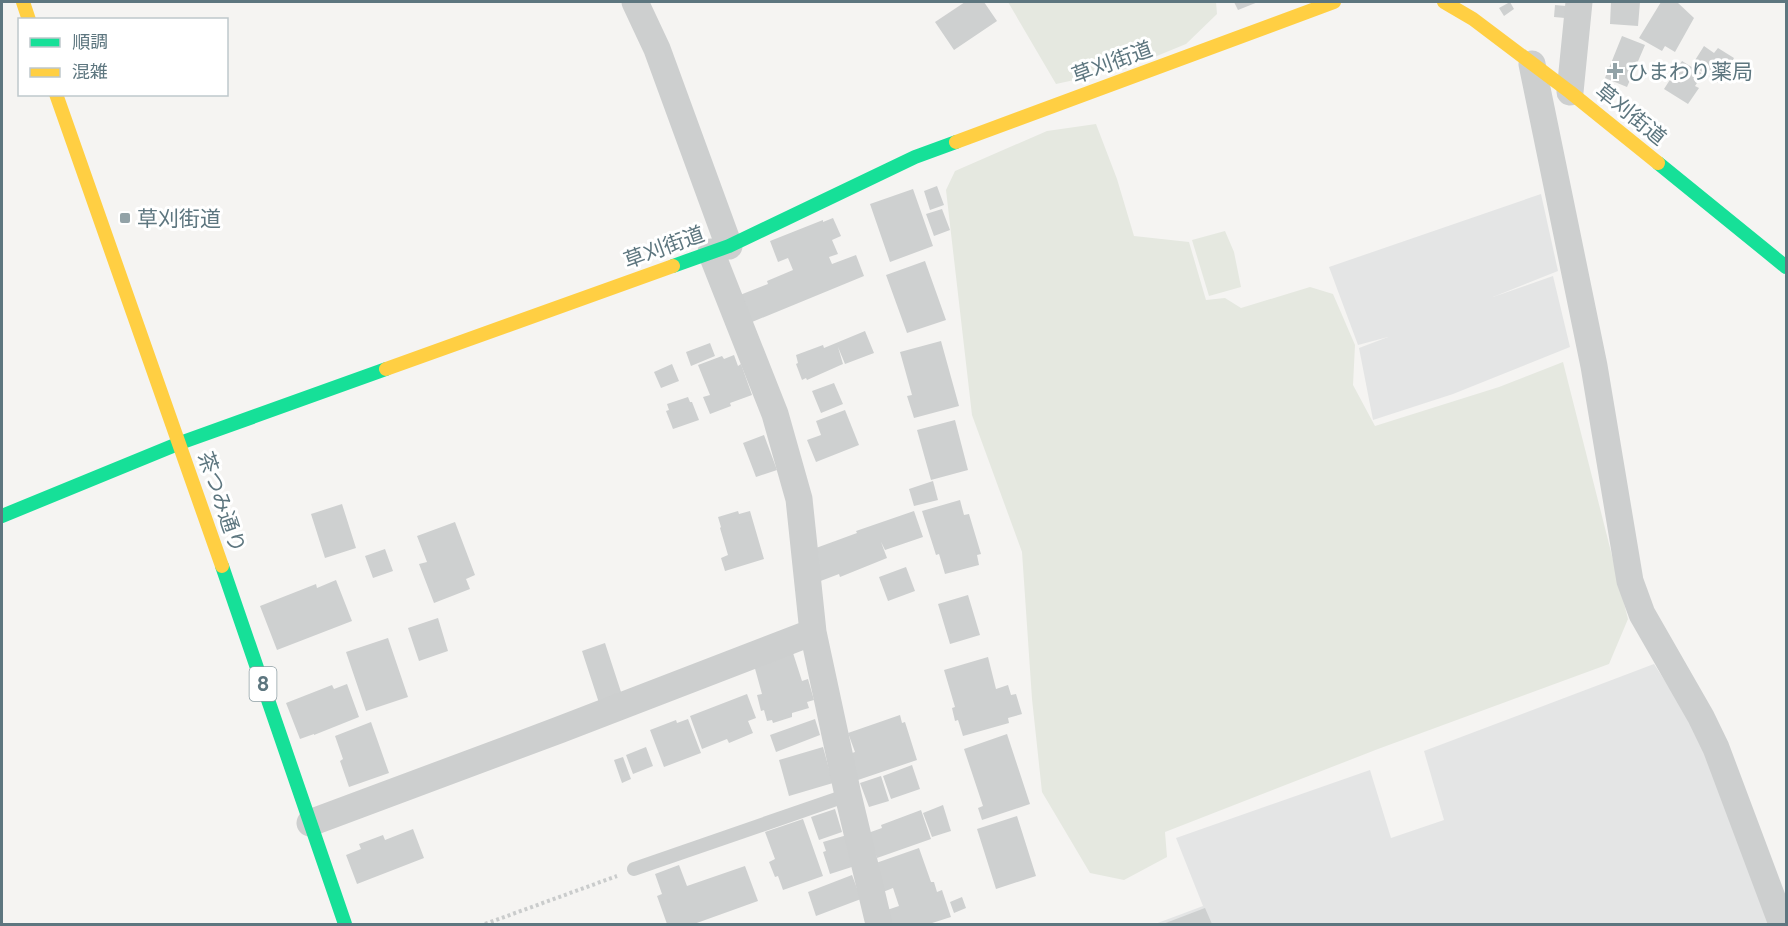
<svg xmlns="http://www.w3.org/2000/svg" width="1788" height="926" viewBox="0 0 1788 926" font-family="Raleway,'Noto Sans JP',sans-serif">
  <rect width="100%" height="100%" fill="#f5f4f2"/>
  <path fill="#e4e5e5" d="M1541 194 1558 271 1493 297 1553 276 1570 347 1453 394 1373 420 1359 348 1388 337 1358 345 1329 267Z
    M1654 664 1697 730 1770 924H1155L1203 906 1176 838 1370 770 1391 838 1444 820 1424 751Z"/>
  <path fill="#e5e8e0" d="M1008 2H1216L1217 14 1186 44 1125 69 1056 84Z
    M1096 124 1117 179 1134 236 1189 242 1206 300 1225 298 1241 308 1310 287 1333 294 1355 345 1353 385 1375 426 1499 387 1563 362 1628 619 1609 664 1378 749 1165 832 1167 857 1124 880 1090 873 1042 792 1032 699 1022 552 972 415 946 190 955 171 1047 131Z
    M1225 231 1234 252 1241 287 1209 296 1192 240Z"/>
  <path fill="#ced0d0" d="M965 2H984L997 21 954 50 935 22Z
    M1234 2H1258L1238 10Z
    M1510 2 1514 9 1504 16 1499 8Z
    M1611 2H1640L1638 26 1610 24Z
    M1661 2H1677L1694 18 1675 52 1665 46 1662 51 1639 38Z
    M1555 5 1566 6 1565 18 1554 17Z
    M1622 36 1645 45 1627 87 1605 78Z
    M1704 46 1714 53 1718 48 1734 58 1720 84 1692 65Z
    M1682 61 1703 74 1695 86 1699 88 1688 104 1664 89Z
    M937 186 944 205 930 210 924 191Z
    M913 189 933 246 890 262 870 204Z
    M942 209 950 230 934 236 926 214Z
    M833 218 841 236 832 240 838 254 829 257 832 264 856 255 864 276 752 322 740 295 768 284 767 281 793 270 788 258 778 262 770 241 823 220V222Z
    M925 261 946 320 907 333 886 275Z
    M865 331 874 353 845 364 838 347 843 364 807 380 806 378 802 380 796 364 798 363 796 355 823 345 824 348Z
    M941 341 959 406 914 418 907 396 912 395 900 352Z
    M710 343 715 356 691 366 686 352Z
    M734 355 738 366 741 364 752 395 730 403 731 406 710 414 703 397 710 395 698 365 722 356 724 359Z
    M672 364 679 381 661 388 654 372Z
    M834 383 843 404 821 413 812 391Z
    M688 397 690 402H692L699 420 673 429 666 411 669 410 667 404Z
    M845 410 859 445 816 462 807 440 821 435 816 421Z
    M955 420 968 470 931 480 917 430Z
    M764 435 777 470 756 477 743 443Z
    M933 481 938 500 914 506 909 489Z
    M960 500 964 515 969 514 981 554 977 555 979 565 945 574 939 554 936 555 922 511Z
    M342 504 356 548 325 558 311 514Z
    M738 511 739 514 750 511 764 559 725 571 721 558 728 555 720 528 721 527 718 517Z
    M914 511 923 537 885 550 881 542 887 558 840 577 839 574 818 582 816 548 857 533 856 531Z
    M455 522 475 575 466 579 470 589 434 603 419 564 427 562 417 536Z
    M385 549 393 571 373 578 365 556Z
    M906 567 915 591 888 601 879 577Z
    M336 580 352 621 277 650 260 606 316 584 317 588Z
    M968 595 980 635 950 644 938 604Z
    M438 618 448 651 419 661 408 628Z
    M388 638 408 697 366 711 346 652Z
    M605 643 622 695 599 703 582 651Z
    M793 653 802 681 808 679 814 700 807 702 809 708 792 713V717L773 723 772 720 767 721 764 710 761 711 757 695 762 694 754 665Z
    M988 657 996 689 1008 685 1011 695 1016 694 1022 714 1008 718 1009 723 963 736 958 720 955 721 952 708 955 707 944 670Z
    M347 684 359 717 314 735V734L300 739 286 703 332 685 334 689Z
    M747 694 756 718 748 721 753 733 729 743 727 739 702 749 690 716Z
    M900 715 902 723 905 722 917 760 858 780 849 754 855 752 848 733Z
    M688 719 701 753 664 767 650 730 676 720 677 723Z
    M815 719 820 735 776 752 770 735Z
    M371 722 389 773 349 787 340 761 343 759 335 736Z
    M1007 734 1030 804 982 820 978 808 983 806 964 749Z
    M646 747 653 766 633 774 626 755Z
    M823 747 833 783 789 796 779 760Z
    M623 757 631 779 622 783 614 760Z
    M912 765 920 789 891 799 883 776Z
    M881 776 889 801 869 807 860 783Z
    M943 805 951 831 932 837 923 813Z
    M835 809 842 832 819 840 811 817Z
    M921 810 931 839 877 858 868 833 882 828 881 825Z
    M1017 816 1036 876 996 889 977 829Z
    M803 819 823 876 783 890 778 876 775 877 769 862 775 859 765 832Z
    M413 829 424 858 357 884 346 855 361 849 359 844 383 835 385 840Z
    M847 835 858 865 830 874 823 852 826 851 823 842Z
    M919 848 931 882H934L937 892 942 890 951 917 929 924H892L887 910 899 906 893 888 883 892 876 863Z
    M679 865 687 886 745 866 758 901 694 924H667L657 896 662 894 655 874Z
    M852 875 861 899 816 916 808 892Z
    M962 897 966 908 954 913 950 902Z
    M1205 908 1212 924H1163Z"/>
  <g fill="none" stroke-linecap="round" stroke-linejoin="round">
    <path stroke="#cacccc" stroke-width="4" stroke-dasharray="3 3" stroke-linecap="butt" d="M485 924 617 876"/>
    <path stroke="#cdcfcf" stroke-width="14" d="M634 869 848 795"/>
    <path stroke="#cdcfcf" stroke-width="27" d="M635 2 657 49 729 246
      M1532 64 1594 366 1630 581 1642 614 1701 717 1716 748 1782 924
      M1570 92 1579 2
      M711 252 775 414 799 499 813 632 848 795 879 924
      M310 823 559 730 813 632"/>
    <path stroke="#16e098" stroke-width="14" d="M1658 163 1786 267
      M673 266 729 246 915 157 956 142
      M2 516 180 443 386 369
      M222 566 345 924"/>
    <path stroke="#ffcf43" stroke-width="14" d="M23 2 29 20
      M1444 2 1473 19 1570 92 1658 163
      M56 94 222 566
      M956 142 1334 2
      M386 369 673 266"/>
  </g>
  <g fill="#92a2a7" stroke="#fff" stroke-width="2">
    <path d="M1612 62h6v6h6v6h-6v6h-6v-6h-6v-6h6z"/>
    <rect x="119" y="212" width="12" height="12" rx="3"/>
  </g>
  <g text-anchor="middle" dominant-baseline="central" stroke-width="6" stroke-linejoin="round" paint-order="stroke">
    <rect fill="#fff" stroke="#8e9fa5" stroke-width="1.5" x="249.5" y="667" width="27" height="34" rx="4.5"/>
    <g font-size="20" font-weight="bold" fill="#5d767f">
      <text x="263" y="684">8</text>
    </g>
    <g font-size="21" fill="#5d767f" stroke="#fff">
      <text transform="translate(1112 62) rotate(-20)">草刈街道</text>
      <text transform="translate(1631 114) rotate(39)">草刈街道</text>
      <text transform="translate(664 247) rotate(-20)">草刈街道</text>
      <text transform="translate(222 502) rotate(71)">茶つみ通り</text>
    </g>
    <g font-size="21" fill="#5d767f" stroke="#fff" text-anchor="start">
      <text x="1627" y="71">ひまわり薬局</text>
      <text x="137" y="218">草刈街道</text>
    </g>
  </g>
  <rect width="1788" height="926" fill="none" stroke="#5d767f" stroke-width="6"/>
  <rect x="18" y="18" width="210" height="78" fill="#ffffff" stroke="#bec8cc" stroke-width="1.5"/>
  <rect x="30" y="38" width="30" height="9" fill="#16e098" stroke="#bec8cc" stroke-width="1.5"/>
  <text x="72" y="48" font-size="18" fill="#5d767f">順調</text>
  <rect x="30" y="68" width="30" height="9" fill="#ffcf43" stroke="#bec8cc" stroke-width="1.5"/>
  <text x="72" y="78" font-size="18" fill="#5d767f">混雑</text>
</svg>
